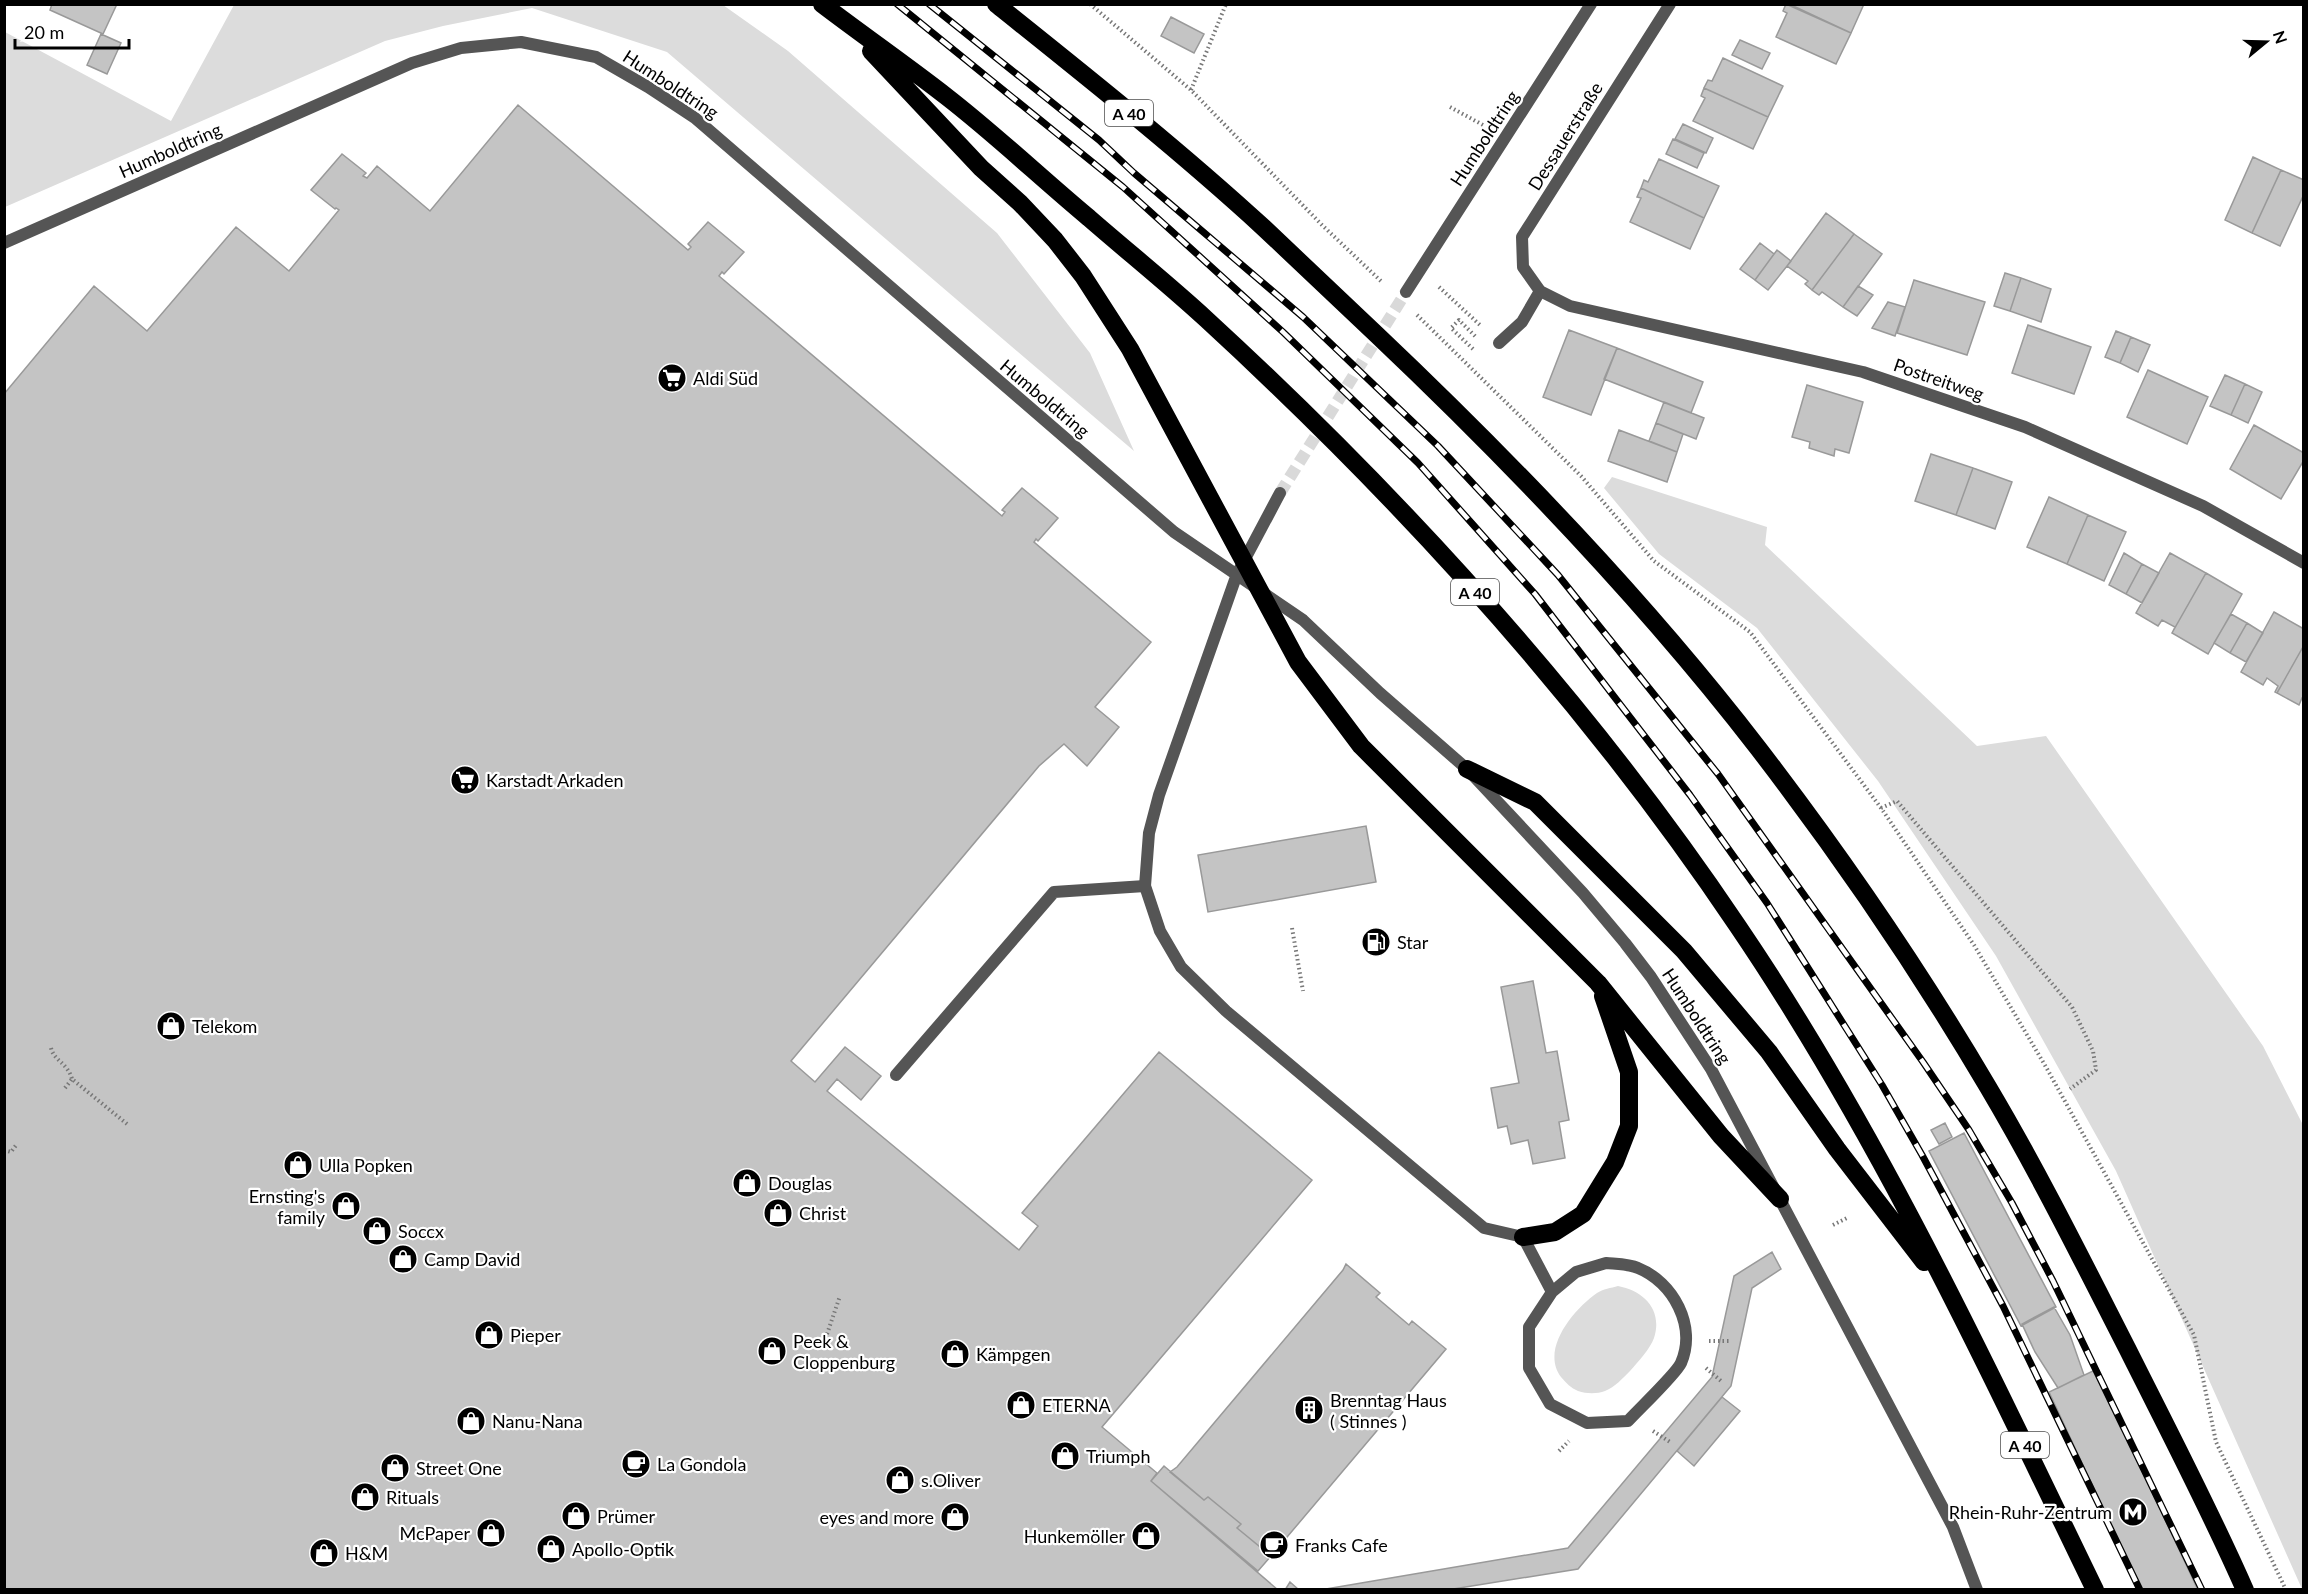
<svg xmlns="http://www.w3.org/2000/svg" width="2308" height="1594" viewBox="0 0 2308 1594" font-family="Lato,sans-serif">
  <rect width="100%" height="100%" fill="#fff"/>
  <path fill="#dcdcdc" d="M234 5H723L788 51 997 233 1090 353 1134 451 667 52 532 8 443 26 385 41 5 207V32L171 121Z
    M1612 477 1767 527 1765 545 1977 746 2046 736 2263 1046 2303 1125V1589H2302L2116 1171 1996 956 1878 781 1757 628 1659 554 1604 488Z
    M1618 1286C1644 1291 1663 1310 1654 1338 1650 1349 1638 1362 1630 1371 1623 1378 1615 1387 1605 1391 1597 1394 1587 1394 1578 1391 1571 1388 1566 1383 1561 1377 1540 1349 1574 1309 1597 1293 1603 1289 1611 1288 1618 1286Z"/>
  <path fill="#c4c4c4" stroke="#999" stroke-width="1.5" d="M52 4H117L103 34 50 10Z
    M1786 4 1851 33 1836 64 1776 37 1787 13 1783 11Z
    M1789 4H1864L1851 33Z
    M1171 17 1204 34 1194 53 1161 36Z
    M101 34 121 43 107 74 87 65Z
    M1740 40 1770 53 1762 69 1732 55Z
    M1723 58 1783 86 1768 117 1704 88 1708 80 1712 81Z
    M1704 88 1768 117 1753 149 1693 121 1705 98 1701 96Z
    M518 105 688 250 691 247 688 244 708 222 744 252 724 274 722 272 719 276 1002 516 1005 512 1002 510 1022 488 1058 518 1038 541 1036 539 1034 542 1151 642 1095 707 1119 727 1087 766 1064 744 1039 766 791 1061 815 1082 845 1047 881 1076 861 1100 837 1079 827 1091 1019 1250 1038 1226 1022 1213 1159 1052 1312 1180 1102 1427 1157 1473 1151 1481 1278 1590H4V394L94 286 147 331 236 227 289 271 339 210 336 208 335 209 311 190 342 154 366 173 363 176 367 178 377 166 430 211Z
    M1683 124 1713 138 1706 153 1675 139Z
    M1673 139 1704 153 1697 168 1666 154Z
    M2253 157 2281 170 2252 233 2225 220Z
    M1659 159 1719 186 1704 218 1641 188 1644 180 1648 182Z
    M2281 170 2304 180V194L2280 246 2252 233Z
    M1641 188 1704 218 1690 249 1630 222 1641 198 1637 197Z
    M1826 213 1854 234 1812 290 1805 284 1808 281 1787 266Z
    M1854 234 1882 254 1843 307 1822 292 1819 295 1812 290Z
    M1760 243 1774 254 1755 280 1740 269Z
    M1777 250 1791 261 1768 290 1755 280Z
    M2005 273 2021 278 2010 311 1994 306Z
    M2021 278 2051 289 2041 322 2010 311Z
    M1914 280 1985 302 1967 355 1897 333Z
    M1858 286 1873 295 1857 316 1843 307Z
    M1888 302 1905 307 1895 336 1872 328Z
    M2028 325 2091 347 2074 394 2012 373Z
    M1569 330 1617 348 1591 415 1543 397Z
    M2116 331 2131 337 2120 363 2105 357Z
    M2131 337 2150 345 2138 372 2120 363Z
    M1617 348 1703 382 1691 413 1604 379Z
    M2148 370 2208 397 2187 444 2127 417Z
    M2225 375 2245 384 2231 415 2210 406Z
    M2245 384 2262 392 2248 423 2231 415Z
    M1807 385 1863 402 1849 453 1835 449 1834 456 1809 448 1810 442 1792 437Z
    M1664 402 1704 418 1696 439 1656 423Z
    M1656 423 1683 434 1677 452 1649 441Z
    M2254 425 2304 453V460L2281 499 2230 469Z
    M1619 430 1677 452 1667 482 1608 461Z
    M1931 454 1973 468 1956 515 1915 501Z
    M1973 468 2012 482 1995 529 1956 515Z
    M2049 497 2088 515 2067 564 2027 547Z
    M2088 515 2126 532 2104 581 2067 564Z
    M2124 553 2142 564 2126 594 2109 585Z
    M2170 553 2206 573 2172 633 2175 627 2162 620 2158 626 2136 613Z
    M2142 564 2159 573 2142 603 2126 594Z
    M2206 573 2242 594 2208 654 2172 633Z
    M2274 612 2304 629V645L2277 693 2275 692 2278 686 2267 678 2263 685 2241 672Z
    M2231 614 2247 623 2230 653 2214 643Z
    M2247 623 2263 633 2246 662 2230 653Z
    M2304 645V699L2302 698 2299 705 2277 693Z
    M1366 826 1376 882 1208 912 1198 855Z
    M1533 981 1546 1053 1557 1051 1569 1120 1559 1122 1565 1158 1533 1164 1528 1140 1511 1144 1507 1126 1498 1128 1491 1088 1519 1083 1501 987Z
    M1945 1123 1952 1137 1939 1144 1931 1130Z
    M1964 1133 2056 1307 2021 1326 1929 1151Z
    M1772 1252 1781 1269 1752 1288 1731 1386 1578 1569 1447 1590H1320L1568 1548 1712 1377 1734 1276Z
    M1346 1264 1380 1293 1376 1297 1409 1325 1412 1321 1446 1349 1271 1556 1237 1528 1241 1524 1208 1497 1204 1500 1170 1472 1177 1467 1343 1270Z
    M2054 1307 2070 1335 2084 1375 2058 1388 2035 1352 2022 1324Z
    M2095 1370 2198 1590H2141L2049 1392Z
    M1722 1397 1740 1411 1694 1466 1677 1451Z
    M1164 1466 1204 1500 1208 1497 1241 1524 1237 1528 1271 1556 1258 1571 1151 1481Z
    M1290 1582 1299 1590H1285Z"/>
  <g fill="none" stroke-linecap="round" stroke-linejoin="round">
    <path stroke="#d9d9d9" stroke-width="12" stroke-dasharray="12 6" stroke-linecap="butt" d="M1280 493 1406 292"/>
    <path stroke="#777" stroke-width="4" stroke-dasharray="1.5 3" stroke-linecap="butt" d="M1090 4 1191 90 1322 225 1383 283
      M1191 90 1226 4
      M1450 107 1483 125
      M1439 287 1480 325
      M1417 315 1581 476 1654 561 1750 632 1881 808 1974 945 2046 1067 2194 1335 2216 1442 2286 1590
      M1473 349 1451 328 1459 320 1476 337
      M1881 808 1897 801 2072 1007 2093 1051 2096 1070 2070 1089
      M1292 928 1303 991
      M51 1048C54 1061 67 1062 72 1079
      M65 1088 72 1079 127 1124
      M4 1150 11 1152 17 1144
      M1833 1225 1849 1217
      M827 1334 840 1296
      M1709 1341H1730
      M1706 1368 1721 1381
      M1653 1431 1670 1442
      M1559 1451 1569 1441"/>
    <path stroke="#555" stroke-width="12" d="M1499 343 1522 322 1540 291
      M896 1075 1054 892 1145 886
      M1523 1237 1552 1292
      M1606 1263C1616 1264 1629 1264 1638 1268 1673 1282 1697 1326 1681 1363 1676 1374 1639 1409 1628 1421L1587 1423 1550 1404 1529 1368V1327L1552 1292 1576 1272Z"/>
    <path stroke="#555" stroke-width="12" d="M1670 4 1522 237 1523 267 1540 291 1570 306 1863 372 2025 427 2203 506 2304 563"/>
    <path stroke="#555" stroke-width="12" d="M4 243 412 63 461 48 521 42 596 57 648 87 695 118 1174 532 1303 620 1380 693 1467 769 1583 893 1625 943 1651 977 1711 1069 1953 1527 1977 1590
      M1406 292 1591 4
      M1280 493 1237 574 1159 795 1149 833 1145 886 1160 931 1181 967 1226 1011 1484 1228 1523 1237"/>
    <path stroke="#000" stroke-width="18" d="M822 4C864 36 906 65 947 97 996 135 1041 178 1089 218 1128 252 1168 284 1206 319 1404 501 1587 702 1737 925 1879 1134 1985 1363 2095 1590
      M996 4C1086 76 1179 150 1264 228 1301 263 1338 298 1376 334 1512 463 1643 599 1758 748 1841 856 1919 970 1988 1087 2039 1173 2083 1262 2128 1350 2168 1430 2209 1508 2245 1590
      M871 51 981 168 1020 203 1055 240 1083 276 1130 349 1298 662 1361 746 1598 983 1721 1136 1780 1199
      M1467 769 1535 802 1684 951 1769 1052 1837 1149 1924 1262
      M1523 1237 1555 1232 1583 1214 1615 1162 1629 1126V1072L1603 996"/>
    <g stroke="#000" stroke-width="7">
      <path id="rail" d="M897 4 1123 187 1283 332 1418 463 1535 594 1690 795 1767 903 1882 1085 1922 1155 2003 1306 2140 1590
        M929 4 1099 140 1134 173 1303 317 1438 446 1558 575 1640 677 1718 774 1923 1062 1969 1130 2012 1203 2053 1281 2202 1590"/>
    </g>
    <use href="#rail" stroke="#fff" stroke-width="4.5" stroke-dasharray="14" stroke-linecap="butt"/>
  </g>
  <defs>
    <g id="supermarket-disc" transform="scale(1.5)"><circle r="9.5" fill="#000" stroke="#fff"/><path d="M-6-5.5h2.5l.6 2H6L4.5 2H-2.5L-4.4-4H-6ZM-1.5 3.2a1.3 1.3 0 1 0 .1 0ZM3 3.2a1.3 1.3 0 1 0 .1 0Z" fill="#fff"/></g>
    <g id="fuel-disc" transform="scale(1.5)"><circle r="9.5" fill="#000" stroke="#fff"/><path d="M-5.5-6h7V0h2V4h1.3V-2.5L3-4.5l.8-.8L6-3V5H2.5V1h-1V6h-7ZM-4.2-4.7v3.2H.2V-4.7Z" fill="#fff"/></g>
    <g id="shop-disc" transform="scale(1.5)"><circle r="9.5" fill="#000" stroke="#fff"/><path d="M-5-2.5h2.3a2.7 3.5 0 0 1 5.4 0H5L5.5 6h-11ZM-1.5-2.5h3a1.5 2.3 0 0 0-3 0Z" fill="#fff"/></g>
    <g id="building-disc" transform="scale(1.5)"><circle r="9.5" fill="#000" stroke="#fff"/><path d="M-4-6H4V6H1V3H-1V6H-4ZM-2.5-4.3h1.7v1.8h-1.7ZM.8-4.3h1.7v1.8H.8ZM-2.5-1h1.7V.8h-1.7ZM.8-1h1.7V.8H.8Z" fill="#fff"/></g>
    <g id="cafe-disc" transform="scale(1.5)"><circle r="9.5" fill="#000" stroke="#fff"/><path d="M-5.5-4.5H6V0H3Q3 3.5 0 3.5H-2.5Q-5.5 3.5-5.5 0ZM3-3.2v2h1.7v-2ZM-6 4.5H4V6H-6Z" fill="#fff"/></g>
    <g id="metro-disc" transform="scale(1.5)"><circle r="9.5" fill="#000" stroke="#fff"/><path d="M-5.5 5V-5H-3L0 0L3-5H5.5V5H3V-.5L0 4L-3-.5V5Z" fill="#fff"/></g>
  </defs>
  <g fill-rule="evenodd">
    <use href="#supermarket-disc" x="672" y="378"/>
    <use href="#supermarket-disc" x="465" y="780"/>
    <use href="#fuel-disc" x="1376" y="942"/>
    <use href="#shop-disc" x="171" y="1026"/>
    <use href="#shop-disc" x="298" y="1165"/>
    <use href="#shop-disc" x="747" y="1183"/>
    <use href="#shop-disc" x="346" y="1206"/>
    <use href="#shop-disc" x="778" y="1213"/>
    <use href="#shop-disc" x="377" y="1231"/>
    <use href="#shop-disc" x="403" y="1259"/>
    <use href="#shop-disc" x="489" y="1335"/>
    <use href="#shop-disc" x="772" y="1351"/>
    <use href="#shop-disc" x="955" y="1354"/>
    <use href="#shop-disc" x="1021" y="1405"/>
    <use href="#building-disc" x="1309" y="1410"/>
    <use href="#shop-disc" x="471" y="1421"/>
    <use href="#shop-disc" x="1065" y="1456"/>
    <use href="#cafe-disc" x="636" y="1464"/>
    <use href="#shop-disc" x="395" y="1468"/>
    <use href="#shop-disc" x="900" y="1480"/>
    <use href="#shop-disc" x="365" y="1497"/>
    <use href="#metro-disc" x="2133" y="1512"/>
    <use href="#shop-disc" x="576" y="1516"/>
    <use href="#shop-disc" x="955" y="1517"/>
    <use href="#shop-disc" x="491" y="1533"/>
    <use href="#shop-disc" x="1146" y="1536"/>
    <use href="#cafe-disc" x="1274" y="1545"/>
    <use href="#shop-disc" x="551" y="1549"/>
    <use href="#shop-disc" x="324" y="1553"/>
  </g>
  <g text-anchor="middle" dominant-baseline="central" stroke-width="4.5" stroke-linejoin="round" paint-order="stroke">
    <g fill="#fff" stroke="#4c4c4c" stroke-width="1.5">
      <rect x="1105" y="100" width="48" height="26" rx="4.5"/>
      <rect x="1451" y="579" width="48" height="26" rx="4.5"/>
      <rect x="2001" y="1432" width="48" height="26" rx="4.5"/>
    </g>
    <g font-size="16" font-weight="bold" fill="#000">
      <text x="1129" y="113">A 40</text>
      <text x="1475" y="592">A 40</text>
      <text x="2025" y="1445">A 40</text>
    </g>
    <g font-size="18" fill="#000" stroke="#fff">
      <text transform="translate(671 84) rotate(33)">Humboldtring</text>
      <text transform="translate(1565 136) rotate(-58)">Dessauerstraße</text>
      <text transform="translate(1484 138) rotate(-57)">Humboldtring</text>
      <text transform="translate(170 150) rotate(-24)">Humboldtring</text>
      <text transform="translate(1939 379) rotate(19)">Postreitweg</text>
      <text transform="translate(1045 398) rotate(40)">Humboldtring</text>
      <text transform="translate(1697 1016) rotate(57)">Humboldtring</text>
    </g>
    <g font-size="18" fill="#000" stroke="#fff" text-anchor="start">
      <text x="693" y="378">Aldi Süd</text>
      <text x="486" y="780">Karstadt Arkaden</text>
      <text x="1397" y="942">Star</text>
      <text x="192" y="1026">Telekom</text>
      <text x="319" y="1165">Ulla Popken</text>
      <text x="768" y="1183">Douglas</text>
      <text x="325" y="1196" text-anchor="end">Ernsting's<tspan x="325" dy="21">family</tspan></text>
      <text x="799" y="1213">Christ</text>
      <text x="398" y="1231">Soccx</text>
      <text x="424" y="1259">Camp David</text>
      <text x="510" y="1335">Pieper</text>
      <text x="793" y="1341">Peek &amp;<tspan x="793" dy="21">Cloppenburg</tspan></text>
      <text x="976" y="1354">Kämpgen</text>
      <text x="1330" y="1400">Brenntag Haus<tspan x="1330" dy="21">( Stinnes )</tspan></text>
      <text x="1042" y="1405">ETERNA</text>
      <text x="492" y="1421">Nanu-Nana</text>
      <text x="1086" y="1456">Triumph</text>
      <text x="657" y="1464">La Gondola</text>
      <text x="416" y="1468">Street One</text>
      <text x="921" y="1480">s.Oliver</text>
      <text x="386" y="1497">Rituals</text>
      <text x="2112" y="1512" text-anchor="end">Rhein-Ruhr-Zentrum</text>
      <text x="597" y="1516">Prümer</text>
      <text x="934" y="1517" text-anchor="end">eyes and more</text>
      <text x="470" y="1533" text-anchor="end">McPaper</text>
      <text x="1125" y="1536" text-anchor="end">Hunkemöller</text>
      <text x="1295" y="1545">Franks Cafe</text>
      <text x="572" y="1549">Apollo-Optik</text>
      <text x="345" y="1553">H&amp;M</text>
    </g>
  </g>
  <rect width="2308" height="1594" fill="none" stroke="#000000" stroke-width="12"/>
  <g transform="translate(2266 42) rotate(71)" stroke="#ffffff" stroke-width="4.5" paint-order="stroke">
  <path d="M0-4.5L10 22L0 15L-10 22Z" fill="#000000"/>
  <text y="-9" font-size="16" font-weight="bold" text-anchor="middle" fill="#000000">N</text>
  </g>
  <path d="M15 39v9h114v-9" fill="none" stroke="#000000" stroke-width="3"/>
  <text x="24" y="39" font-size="18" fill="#000000" stroke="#ffffff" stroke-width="4.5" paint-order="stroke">20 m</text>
</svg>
